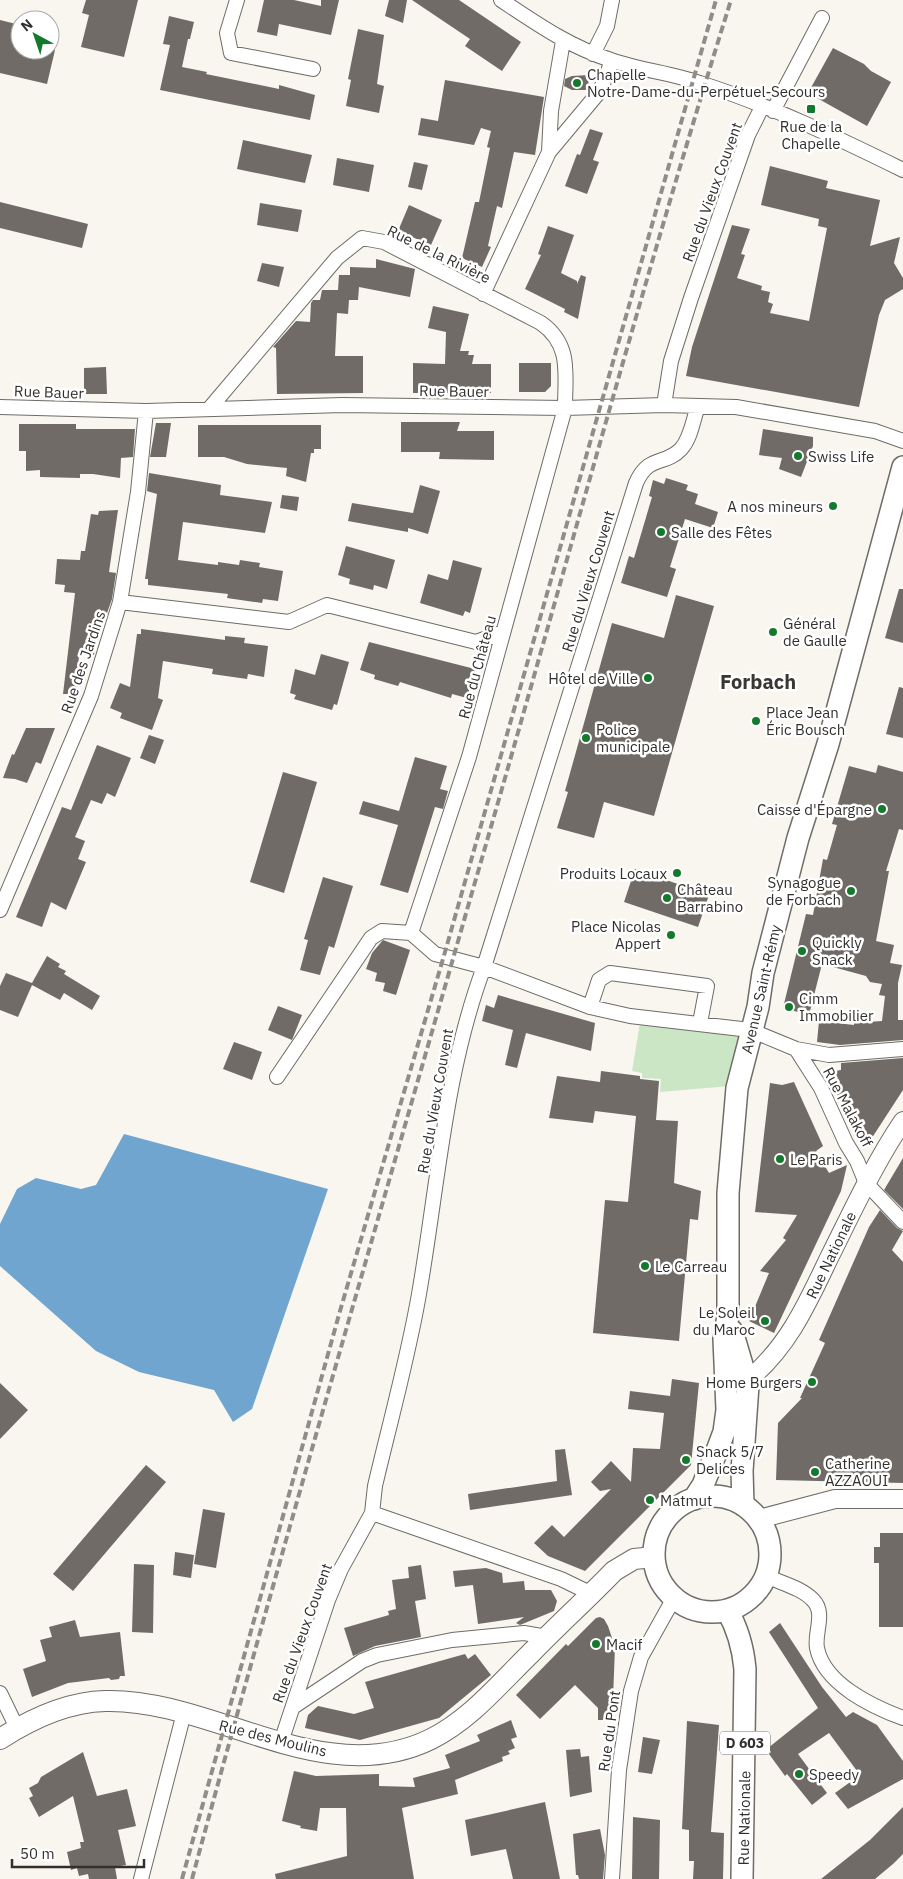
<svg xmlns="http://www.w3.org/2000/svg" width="903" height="1879" viewBox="0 0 903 1879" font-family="'IBM Plex Sans',sans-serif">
  <rect width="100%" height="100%" fill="#f9f5ef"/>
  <path fill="#cbe6c5" d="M641 1017 740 1032 730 1086 660 1092 661 1079 642 1078V1073L632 1071Z"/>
  <path fill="#70a5cf" d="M124 1134 328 1189 252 1409 233 1422 214 1390 139 1372 96 1351 0 1266V1224L17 1189 36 1178 81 1189 96 1185Z"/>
  <path fill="#706b67" d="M86 0H138L124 57 81 47 89 15 82 13Z
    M264 0H294L321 6V0H339L331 35 279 24 277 36 257 32Z
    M389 0H407L403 23 385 16Z
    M412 0H459L521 42 502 71 465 46 470 39Z
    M169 16 194 22 190 39H188L182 67 207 72 206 74 279 89V85L315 95 310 120 160 90 170 45 163 44Z
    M0 20 20 25V50H55L47 84 0 73Z
    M358 29 384 35 377 84 384 86 379 113 346 106 351 80 348 79Z
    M833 48 864 64 871 71 891 82 867 126 808 93Z
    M589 75 588 90H572L564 86 565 79 572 76Z
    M445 80 544 97 535 155 514 152 502 208 497 206 488 246 491 247 482 267 462 258 475 202H479L490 148 487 147 491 131 481 128 474 145 418 135 421 118 438 121Z
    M590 129 603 133 593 160 599 162 587 194 565 186 577 154 580 155Z
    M243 140 312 155 305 183 237 169Z
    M337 158 374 165 369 192 333 185Z
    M414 162 428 165 422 190 408 187Z
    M770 166 828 181 826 188 880 200 870 246 900 237 894 263 903 278V289L885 300 879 315 859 407 686 376 692 347 732 225 750 229 741 254 745 255 737 278 762 286 761 290 770 292 768 302 773 304 770 313 809 321 827 228 818 226 819 219 761 205Z
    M0 202 88 224 82 248 0 228Z
    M260 203 302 210 298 232 257 225Z
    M409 205 442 220 431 245 398 231Z
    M548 226 574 235 561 273 577 281V284L581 275 586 277 578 319 564 312 565 309 525 289 541 255 538 254Z
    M376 259 415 269 410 297 359 287 358 300H349L348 314 337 313 335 356H363V393L277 394 276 348 273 347 296 321 310 322 311 303 313 300H320L322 290H338L339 275H350V267L376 268Z
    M262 263 284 267 279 287 257 281Z
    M433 306 469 314 460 351H469L468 355H474L472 364H491V393H413V363L445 364 446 332 428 328Z
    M519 363H551V386L545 392H519Z
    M106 367 107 394H84V368Z
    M401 422H460L457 431H494V460L439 459 440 452H401Z
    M156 423H171L166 457H150Z
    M19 424H76V429H135L133 457 121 458 120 478 93 474H80V478L40 477V470L26 471V451H19Z
    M198 425H321V449H314V453H311L306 482 286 476 287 468 247 464 224 457H198Z
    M763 429 813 437V446L801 477 779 469 782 458 759 455Z
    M149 473 221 485 220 495 272 502 265 533 183 522 178 560 218 565V562L239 565 240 560 260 563 259 567 283 571 278 601 263 599 262 603 227 598 228 594 148 585V579H145L157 494 147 491Z
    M666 478 688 485 686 490 698 494 695 504 718 512 713 528 685 519 670 567 676 569 667 597 621 583 629 556 634 558 652 497 649 496 653 480 664 484Z
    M420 485 440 491 428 534 408 528V532L348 521 352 503 413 513Z
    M282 495 299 497 297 511 280 508Z
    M118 510 109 572 116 573 112 599 107 613 99 612 94 655 79 653 77 694H63L75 593 64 592 65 585 55 584 57 559 80 560 81 551H85L91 514 98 515 99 511Z
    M346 546 395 560 387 589 374 585 373 590 349 584 350 579 338 575Z
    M453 560 482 568 470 613 465 611 463 616 420 603 428 574 448 580Z
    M899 589H903V643L885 638Z
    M676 595 714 606 654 816 604 802 594 838 557 828 568 792 565 791 612 623 664 638Z
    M141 629 225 640V636L245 638 244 643 268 646 264 677 248 674 247 679 212 674 213 669 163 661 158 698 163 700 152 730 120 718 122 713 110 708 120 683 130 687 137 634H141Z
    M369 642 475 669 467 698 452 694 451 698 400 682 398 686 374 679 375 675 360 670Z
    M321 654 349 662 337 705 334 704 332 710 294 699 296 695 290 693 295 669 315 675Z
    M899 687 903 688V738L886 734Z
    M26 728H55L41 764 36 762 27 783 15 779 3 778 12 754 14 755Z
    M149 735 164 740 155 764 140 758Z
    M97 745 131 758 115 797 107 793 102 804 91 800 75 837 85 841 78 859 86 862 66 910 51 902 42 927 16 917 62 807 71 810Z
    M415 757 447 766 440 789 448 791 443 809 435 807 408 893 380 885 398 825 359 814 363 801 399 811Z
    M878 765 903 772V830L899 829 886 871H889L876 941 894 945 890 963 902 965 898 983V1020H903V1040L840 1045 817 1042 819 1021 854 1025V1023L882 1021 885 996 879 995 882 984 870 982 866 976 822 964 809 1015 783 1008 806 914 813 915 823 859 827 860 837 825 832 824 849 766 876 773Z
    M283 772 317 782 284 893 250 882Z
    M635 869 709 895 698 927 624 902Z
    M323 877 353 886 334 948 329 946 320 975 300 970 308 940 304 939Z
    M383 940 410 950 396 995 383 991 385 983 375 981 377 973 366 969 372 953Z
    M47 956 60 964 58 967 66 971 64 974 100 996 92 1010 64 993 60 1000 32 985 18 1017 0 1010V986L6 973 32 983Z
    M498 995 595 1023 591 1051 526 1033 517 1068 505 1065 513 1030 482 1021 486 1005 494 1008Z
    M278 1006 302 1015 292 1040 268 1030Z
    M234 1042 262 1052 252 1080 223 1069Z
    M903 1058V1090L866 1147 855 1137 828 1072 841 1070V1063Z
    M601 1071 640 1076V1079L659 1081 656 1120 678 1121 674 1183 701 1191 698 1220 690 1219 679 1341 593 1333 605 1200 628 1202 636 1116 595 1111 593 1123 549 1118 557 1076 600 1082Z
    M794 1082 823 1146 816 1151 829 1173 847 1165 841 1191 774 1333 749 1321 769 1273 760 1271 786 1240 783 1238 797 1215 755 1212 770 1083 782 1085Z
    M903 1158V1209L884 1190Z
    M880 1210 897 1228 903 1231 892 1250 903 1262V1483L776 1480 778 1423 802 1398H800L825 1343 819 1340 869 1227Z
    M672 1379 699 1383 691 1465 585 1571 548 1556 534 1543 552 1525 564 1537 611 1489 600 1491 591 1482 611 1461 631 1482 633 1448 660 1449 664 1413 628 1409 630 1391 670 1396Z
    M0 1383 28 1410 0 1439Z
    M565 1449 572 1495 470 1510 468 1494 557 1481 555 1450Z
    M146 1465 166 1482 73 1591 53 1574Z
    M203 1509 225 1513 216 1568 194 1564Z
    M880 1533H903V1627H879V1563H874V1547H880Z
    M175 1552 194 1555 191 1578 173 1575Z
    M134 1564 154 1565 153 1633 132 1632Z
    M421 1565 426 1599 415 1601 421 1637 375 1646 353 1656 344 1628 389 1615 388 1611 396 1609 392 1580 409 1578 408 1567Z
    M486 1568 502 1573 503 1583 524 1581 525 1590H551L557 1601 554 1611 520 1625 516 1623 524 1617 478 1624 473 1585 455 1587 453 1571Z
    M600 1617 604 1619 608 1626 615 1647 613 1699 616 1700 612 1720H598V1708L575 1685 540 1719 516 1695 566 1644 568 1646 596 1618Z
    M75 1620 80 1637 120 1632 125 1676H120L119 1679 111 1680 109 1678 68 1683 32 1697 23 1669 46 1661 40 1640 52 1637 49 1627Z
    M780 1623 822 1687 846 1717 853 1712 877 1725 903 1761V1779L848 1809 835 1793 860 1775 829 1733 798 1754 827 1793 812 1805 787 1774 785 1776 769 1754 771 1752 768 1748 818 1708 769 1632Z
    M465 1654 468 1659 475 1654 491 1675 439 1718 360 1740 305 1728 308 1715 318 1706 354 1714 374 1708 365 1682Z
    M511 1720 517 1737 511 1739 515 1748 508 1751 510 1754 502 1757 503 1761 455 1780 458 1794 402 1808 414 1879H276L275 1874 347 1856 346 1808H320L317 1831 300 1828 301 1826 282 1821 294 1771 316 1776 379 1774V1786L415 1787 413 1778 450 1768 445 1755 480 1741 477 1735Z
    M687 1721 719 1725 711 1832 724 1833 723 1879H693L694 1861H689V1830L682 1829Z
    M643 1737 660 1740 652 1774 638 1772Z
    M580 1749 581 1757 589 1756 592 1792 570 1797 566 1750Z
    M83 1752 97 1796 127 1789 136 1826 118 1830 126 1865 115 1867 117 1879H89L88 1874 79 1876 77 1868 71 1870 67 1852 81 1848 80 1842H84L73 1796 39 1817 29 1798 33 1796 29 1788 38 1783 41 1777Z
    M545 1802 560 1879H513L506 1849 471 1856 465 1820Z
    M903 1807V1854L893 1864 875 1879H821L870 1840Z
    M633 1817 660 1820 659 1879H632Z
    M600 1829 605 1855 603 1879H579L578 1875H576L573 1834Z"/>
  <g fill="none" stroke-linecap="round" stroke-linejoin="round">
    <g stroke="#6f6c67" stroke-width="16">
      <path id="minor" d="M237 0 227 33 231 53 313 69
        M501 0C537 24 570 47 611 60 640 70 671 73 700 83 769 105 838 138 903 170
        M593 54 607 26 612 0
        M773 111 822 18
        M549 152 551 111 563 41
        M483 294 549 152 600 91 612 61
        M664 405 671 361 691 298 748 135 762 107
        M0 407 146 411 342 405 565 408 664 405 736 407 875 431 903 441
        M209 409 337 258 362 238 384 242 541 323C572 345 565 374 565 408L469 757 411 933 435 954 484 967 590 1007 630 1016 750 1030 796 1049 829 1055 903 1049
        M120 602 289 622 327 605 476 642 503 632
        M0 910 91 696 120 602 138 492 146 411
        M590 1007 599 980 610 973 707 986 700 1023
        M796 1049 821 1088 846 1143 857 1161 866 1183 903 1222
        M277 1077 371 938 382 931 411 933
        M372 1513 561 1579 592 1594
        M766 1576C781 1583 802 1588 813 1600 826 1613 814 1633 817 1648 824 1684 873 1707 903 1718
        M0 1693 17 1728
        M293 1707 362 1661 377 1655 452 1640 524 1633 547 1637
        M281 1742 328 1600 341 1569 372 1513 375 1486C390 1422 408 1358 419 1294 438 1185 445 1071 484 967L636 483C649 454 665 466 681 449 691 438 693 420 698 406
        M141 1879 184 1713
        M612 1879 619 1770 631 1691 641 1657 674 1598"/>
    </g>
    <g stroke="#6f6c67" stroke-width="20">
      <path id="tertiary" d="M748 1380C788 1347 807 1304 829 1258 852 1212 874 1164 903 1121
        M759 1519 835 1499H903"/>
    </g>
    <g stroke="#6f6c67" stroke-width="22">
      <path id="secondary" d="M0 1739C31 1719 67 1702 105 1701 213 1698 323 1792 431 1739 471 1719 500 1683 531 1653 558 1625 587 1599 614 1571L634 1559 654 1557"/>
    </g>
    <g stroke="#6f6c67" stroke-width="24">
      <path id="primary" d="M732 1331 748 1385 742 1471 743 1505
        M654 1554a58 58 0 1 1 116 0a58 58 0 1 1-116 0Z
        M694 1499 703 1485 718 1448 724 1432 727 1410 724 1339 728 1316V1193L737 1088 758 1007 763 973 798 838 828 744 903 467
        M727 1610C738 1629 743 1647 745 1669L742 1879"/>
    </g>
    <use href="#minor" stroke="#fff" stroke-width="14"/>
    <use href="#tertiary" stroke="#fff" stroke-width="18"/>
    <use href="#secondary" stroke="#fff" stroke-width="20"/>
    <use href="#primary" stroke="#fff" stroke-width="21"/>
    <path stroke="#908d89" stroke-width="4" stroke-dasharray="8 4" stroke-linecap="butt" d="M182 1879 340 1311 445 952 716 0
      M192 1879C281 1550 377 1224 471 896 558 597 638 297 731 0"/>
  </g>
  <g fill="#137a2d" stroke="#fff" stroke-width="2">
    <circle cx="577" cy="83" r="5"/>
    <rect x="806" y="104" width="10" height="10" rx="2.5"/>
    <circle cx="798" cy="456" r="5"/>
    <circle cx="833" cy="506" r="5"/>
    <circle cx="661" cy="532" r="5"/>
    <circle cx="773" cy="632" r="5"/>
    <circle cx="648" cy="678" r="5"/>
    <circle cx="756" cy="721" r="5"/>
    <circle cx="586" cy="738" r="5"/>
    <circle cx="882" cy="809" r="5"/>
    <circle cx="677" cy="873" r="5"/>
    <circle cx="851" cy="891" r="5"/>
    <circle cx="667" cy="898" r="5"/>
    <circle cx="671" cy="935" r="5"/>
    <circle cx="802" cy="951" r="5"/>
    <circle cx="789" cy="1007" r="5"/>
    <circle cx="780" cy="1159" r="5"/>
    <circle cx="645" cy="1266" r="5"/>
    <circle cx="765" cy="1321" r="5"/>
    <circle cx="812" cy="1382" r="5"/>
    <circle cx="686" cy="1460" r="5"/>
    <circle cx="815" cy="1472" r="5"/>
    <circle cx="650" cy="1500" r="5"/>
    <circle cx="596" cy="1644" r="5"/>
    <circle cx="799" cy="1774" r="5"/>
  </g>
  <g text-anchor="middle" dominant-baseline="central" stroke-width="5" stroke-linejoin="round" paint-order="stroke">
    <rect fill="#fff" stroke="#706e6d" stroke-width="1" x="720" y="1731.5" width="50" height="23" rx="4"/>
    <g font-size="14" font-weight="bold" fill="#32302e">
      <text x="745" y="1743">D 603</text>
    </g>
    <g font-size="15" fill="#32302e" stroke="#fff" text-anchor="start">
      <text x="587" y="74">Chapelle<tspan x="587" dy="17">Notre-Dame-du-Perpétuel-Secours</tspan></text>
      <text x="811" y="126" text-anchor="middle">Rue de la<tspan x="811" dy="17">Chapelle</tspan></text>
      <text x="808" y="456">Swiss Life</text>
      <text x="823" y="506" text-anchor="end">A nos mineurs</text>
      <text x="671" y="532">Salle des Fêtes</text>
      <text x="783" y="623">Général<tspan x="783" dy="17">de Gaulle</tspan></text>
      <text x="638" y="678" text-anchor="end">Hôtel de Ville</text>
      <text x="766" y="712">Place Jean<tspan x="766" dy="17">Éric Bousch</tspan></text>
      <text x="596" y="729">Police<tspan x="596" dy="17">municipale</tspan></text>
      <text x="872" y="809" text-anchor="end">Caisse d'Épargne</text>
      <text x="667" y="873" text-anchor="end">Produits Locaux</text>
      <text x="841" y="882" text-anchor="end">Synagogue<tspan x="841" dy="17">de Forbach</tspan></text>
      <text x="677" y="889">Château<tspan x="677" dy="17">Barrabino</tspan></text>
      <text x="661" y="926" text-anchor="end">Place Nicolas<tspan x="661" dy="17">Appert</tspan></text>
      <text x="812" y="942">Quickly<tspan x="812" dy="17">Snack</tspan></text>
      <text x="799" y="998">Cimm<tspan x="799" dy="17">Immobilier</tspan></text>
      <text x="790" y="1159">Le Paris</text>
      <text x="655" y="1266">Le Carreau</text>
      <text x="755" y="1312" text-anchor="end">Le Soleil<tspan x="755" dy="17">du Maroc</tspan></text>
      <text x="802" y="1382" text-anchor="end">Home Burgers</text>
      <text x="696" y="1451">Snack 5/7<tspan x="696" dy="17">Delices</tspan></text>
      <text x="825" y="1463">Catherine<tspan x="825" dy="17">AZZAOUI</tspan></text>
      <text x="660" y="1500">Matmut</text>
      <text x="606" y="1644">Macif</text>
      <text x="809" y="1774">Speedy</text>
    </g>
    <g font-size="15" fill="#32302e" stroke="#fff">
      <text transform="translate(712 192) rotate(-70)">Rue du Vieux Couvent</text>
      <text transform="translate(439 254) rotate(26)">Rue de la Rivière</text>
      <text transform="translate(454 391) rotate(1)">Rue Bauer</text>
      <text transform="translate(49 392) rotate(2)">Rue Bauer</text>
      <text transform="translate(588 581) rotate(-73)">Rue du Vieux Couvent</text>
      <text transform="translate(83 662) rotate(-71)">Rue des Jardins</text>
      <text transform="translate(477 667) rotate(-75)">Rue du Château</text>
      <text transform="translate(761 989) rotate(-77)">Avenue Saint-Rémy</text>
      <text transform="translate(435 1101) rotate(-80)">Rue du Vieux Couvent</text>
      <text transform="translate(848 1107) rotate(62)">Rue Malakoff</text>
      <text transform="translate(831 1255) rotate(-64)">Rue Nationale</text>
      <text transform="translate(302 1633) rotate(-70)">Rue du Vieux Couvent</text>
      <text transform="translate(609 1731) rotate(-82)">Rue du Pont</text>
      <text transform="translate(273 1738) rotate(14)">Rue des Moulins</text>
      <text transform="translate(744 1818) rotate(-89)">Rue Nationale</text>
    </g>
    <g font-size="20" font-weight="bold" fill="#3a3733" stroke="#fff">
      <text x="758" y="681">Forbach</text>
    </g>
  </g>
  <g transform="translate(35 35) rotate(320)"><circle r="24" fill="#ffffff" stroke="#adacab"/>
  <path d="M0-4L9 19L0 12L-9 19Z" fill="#137a2d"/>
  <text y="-8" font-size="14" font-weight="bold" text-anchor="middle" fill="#32302e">N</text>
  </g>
  <path d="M12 1859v8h132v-8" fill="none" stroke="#32302e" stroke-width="2.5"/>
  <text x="20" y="1859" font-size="15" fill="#32302e" stroke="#ffffff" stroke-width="4" paint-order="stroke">50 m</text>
</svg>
